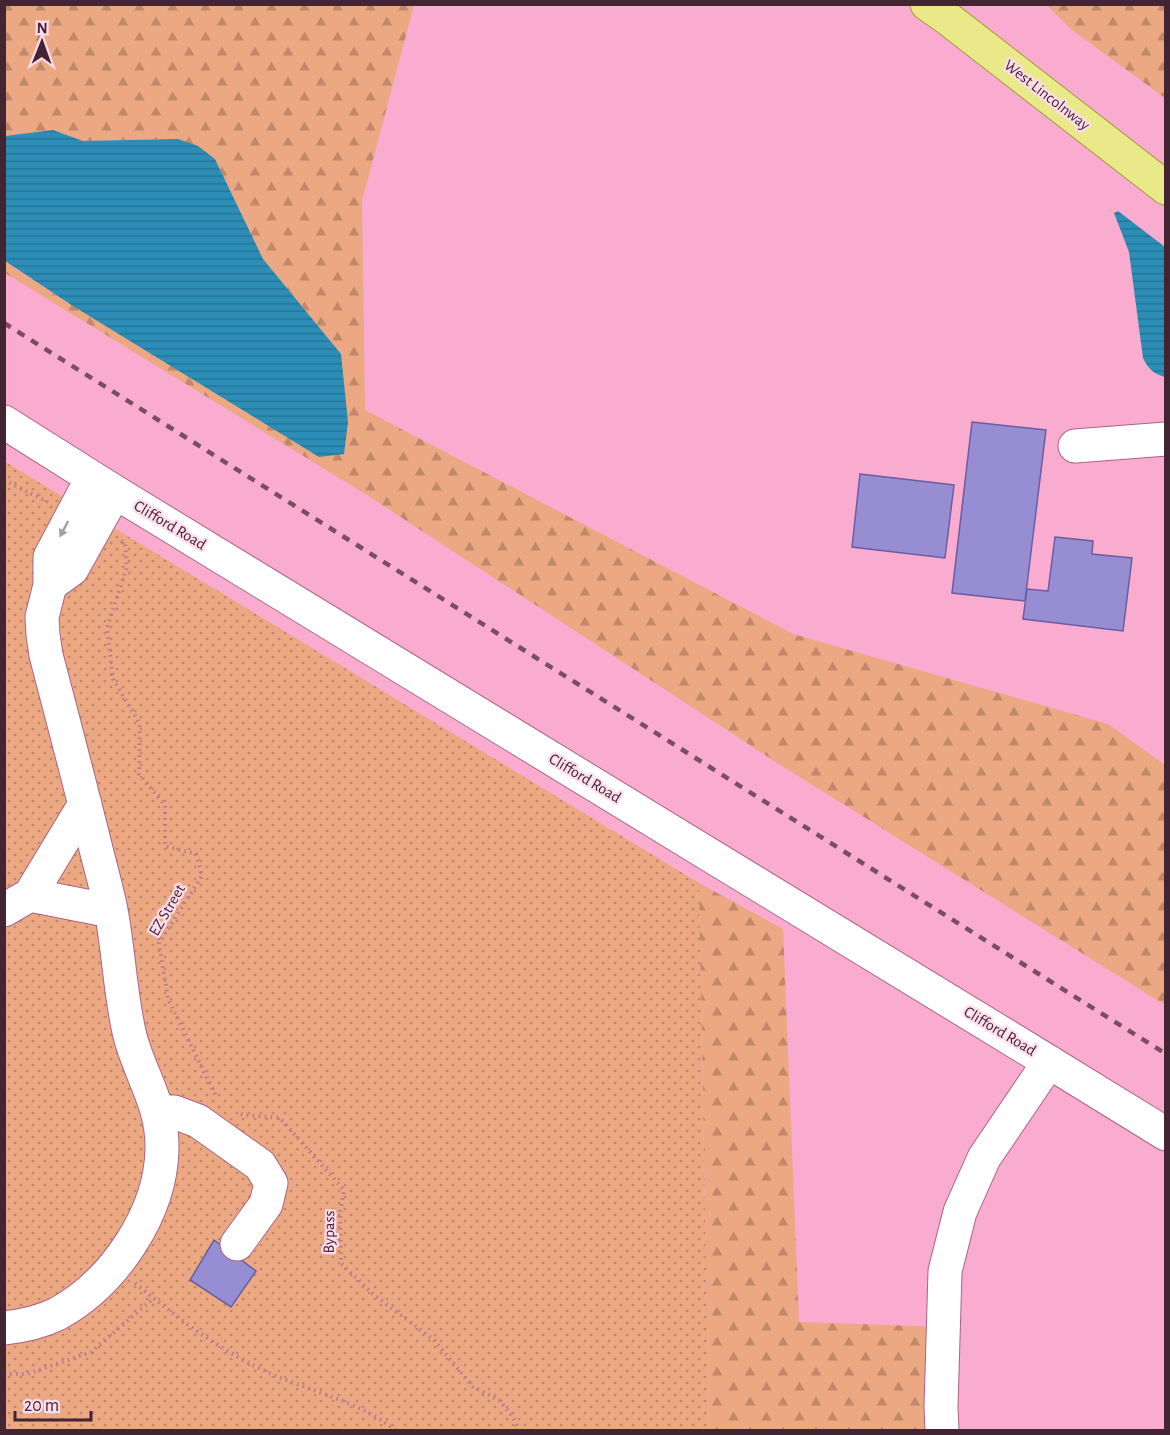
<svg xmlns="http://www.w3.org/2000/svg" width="1170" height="1435" viewBox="0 0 1170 1435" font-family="'Alegreya Sans',sans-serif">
  <defs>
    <pattern id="grass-dots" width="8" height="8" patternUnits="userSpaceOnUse" patternTransform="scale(1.5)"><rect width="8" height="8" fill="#eba882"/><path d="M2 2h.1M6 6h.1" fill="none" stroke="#c0896b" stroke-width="1.8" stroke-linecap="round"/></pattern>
    <pattern id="forest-firs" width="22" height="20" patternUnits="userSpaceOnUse" patternTransform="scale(1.5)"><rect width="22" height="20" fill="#eba882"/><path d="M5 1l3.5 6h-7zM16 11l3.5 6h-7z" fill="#c0896b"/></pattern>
    <pattern id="water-rules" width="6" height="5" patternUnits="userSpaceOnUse" patternTransform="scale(1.5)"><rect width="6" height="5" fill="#2c8eb6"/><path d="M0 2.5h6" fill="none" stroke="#277495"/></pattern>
  </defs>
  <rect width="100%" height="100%" fill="#f9abd0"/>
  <path fill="url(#grass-dots)" d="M4 461 699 883 709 1430H5Z"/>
  <path fill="url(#forest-firs)" d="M5 5H414L362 201 365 410 793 634 1108 724 1165 765V1005L779 764 370 497 5 273 4 261 73 306 341 354 263 259 215 159 178 139 83 141 53 130 5 136Z
    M1047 5H1165V98L1072 30Z
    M699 883 783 929 799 1322 944 1327 942 1430H709Z"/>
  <path fill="url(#water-rules)" d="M53 130 83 141 178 139 198 146 215 159 263 259 341 354 348 422 344 454 319 457 73 306 5 261V136Z
    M1118 211 1165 247V377C1154 374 1148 369 1143 358L1129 252 1114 213Z"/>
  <path fill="#968dd3" stroke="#685ea0" stroke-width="1.5" d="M972 422 1046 430 1025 601 952 593Z
    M860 474 954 485 945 558 852 547Z
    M1055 537 1093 541 1092 554 1132 558 1123 631 1023 619 1027 589 1048 591Z
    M214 1240 256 1271 231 1307 190 1280Z"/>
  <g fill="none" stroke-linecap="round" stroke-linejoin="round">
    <g stroke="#ab6386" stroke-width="35">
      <path id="minor" d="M4 422 115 492 1049 1062 1166 1134
        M1075 446 1166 439
        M50 585 72 569 115 492
        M30 895 111 911
        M4 910 30 895 85 804
        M158 1112H174L198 1121 260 1165 271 1183 266 1204 237 1244
        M4 1328C22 1326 41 1322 57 1314 114 1283 161 1213 162 1149 163 1105 140 1075 130 1036 120 995 119 952 111 910 107 890 101 869 96 849 80 784 63 720 46 655L43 635 42 617 50 585V557L92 478
        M942 1430 941 1407 945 1271 960 1212 984 1158 1049 1062"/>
    </g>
    <g stroke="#a59b38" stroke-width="35">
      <path id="major" d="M927 4 947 18 1166 188"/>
    </g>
    <path stroke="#b57995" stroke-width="4" stroke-dasharray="1.5 4.5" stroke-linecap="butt" d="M4 480 48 502
      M121 541 125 543 127 567 107 628 113 679 140 724 139 774 165 805V846L196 854 202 876 159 943 168 999 217 1098
      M241 1114 244 1115 280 1118 344 1190 340 1213 341 1263 373 1294 434 1340 473 1387 499 1400 513 1417 519 1430
      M135 1283C178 1318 214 1347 265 1371 307 1391 358 1400 395 1430
      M4 1374H27L91 1352 154 1298"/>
    <use href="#minor" stroke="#fff" stroke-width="33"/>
    <use href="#major" stroke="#e9e989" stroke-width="33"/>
    <path stroke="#7a4d63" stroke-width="4.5" stroke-dasharray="8 8" stroke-linecap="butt" d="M4 323 1166 1054"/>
  </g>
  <defs><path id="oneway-solid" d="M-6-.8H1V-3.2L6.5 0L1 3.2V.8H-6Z" transform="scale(1.5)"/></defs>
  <use fill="#aa9ca3" href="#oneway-solid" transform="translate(64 529) rotate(118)"/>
  <g text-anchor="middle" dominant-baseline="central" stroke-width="4.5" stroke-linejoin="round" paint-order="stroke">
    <g font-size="16" fill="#422433" stroke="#fddceb">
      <text transform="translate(1047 95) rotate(38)">West Lincolnway</text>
      <text transform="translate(170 525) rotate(31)">Clifford Road</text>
      <text transform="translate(585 778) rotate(31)">Clifford Road</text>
      <text transform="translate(167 910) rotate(-60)">EZ Street</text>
      <text transform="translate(1000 1031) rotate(31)">Clifford Road</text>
      <text transform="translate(329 1232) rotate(-89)">Bypass</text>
    </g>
  </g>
  <rect width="1170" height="1435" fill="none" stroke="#422433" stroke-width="12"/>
  <g transform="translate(42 42) rotate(1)" stroke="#fddceb" stroke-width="4.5" paint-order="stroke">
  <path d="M0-4.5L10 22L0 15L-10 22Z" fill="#422433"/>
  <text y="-9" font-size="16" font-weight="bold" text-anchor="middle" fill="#422433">N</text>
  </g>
  <path d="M15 1411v9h76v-9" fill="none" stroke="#422433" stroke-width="3"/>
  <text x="24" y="1411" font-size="18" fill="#422433" stroke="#fddceb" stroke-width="4.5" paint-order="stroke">20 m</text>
</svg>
